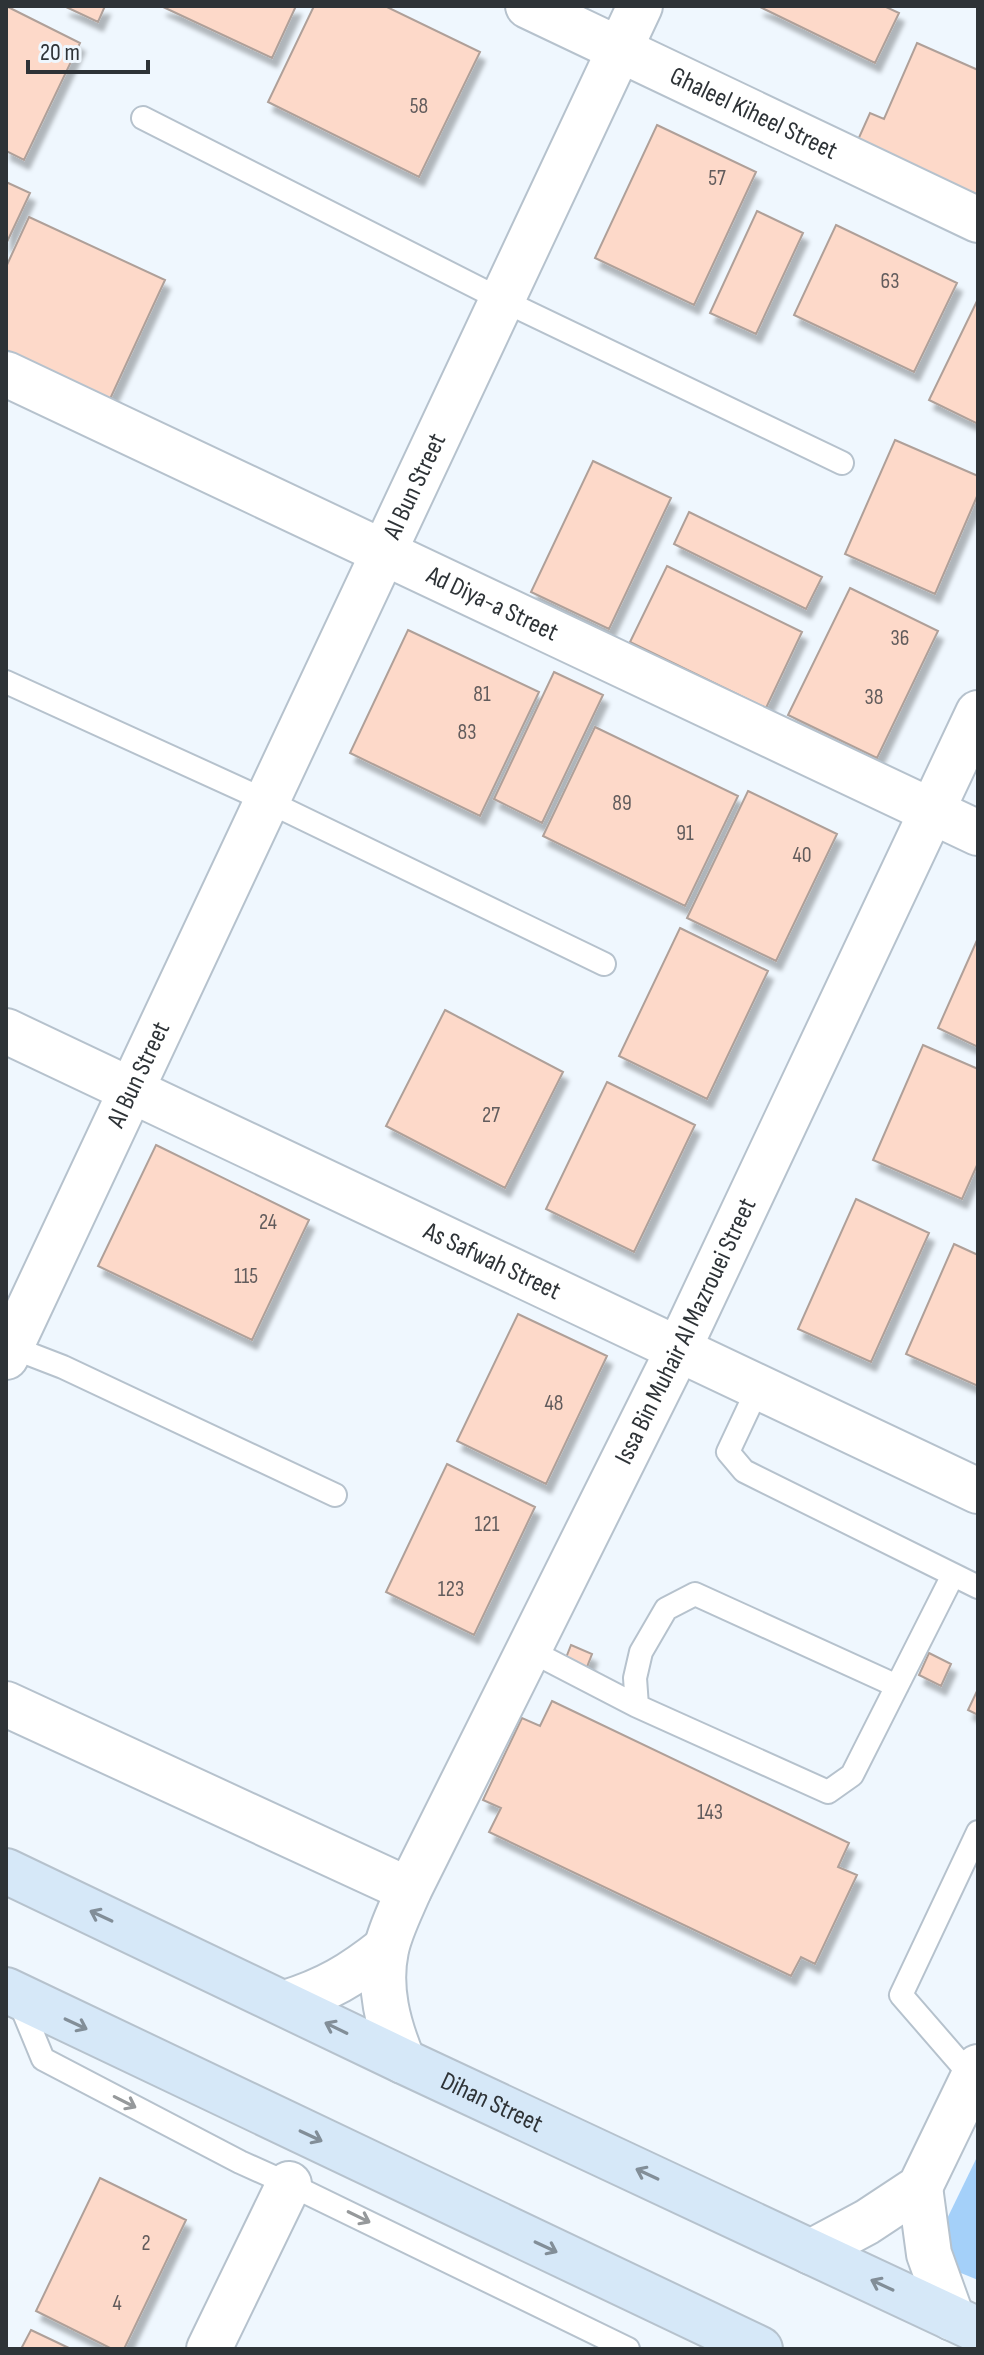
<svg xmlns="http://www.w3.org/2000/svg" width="984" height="2355" viewBox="0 0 984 2355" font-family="'Sofia Sans Condensed',sans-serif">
  <defs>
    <filter id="shadow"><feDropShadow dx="5" dy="9" stdDeviation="2" flood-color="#0004"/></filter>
  </defs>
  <rect width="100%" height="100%" fill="#eff7fe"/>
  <path fill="#a4d0f9" d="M978 2155V2280L956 2271 943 2227Z"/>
  <path fill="#fdd9c9" stroke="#afa099" stroke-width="2" filter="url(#shadow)" d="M6 6 80 43 24 160 6 151Z
    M64 6H105L98 22Z
    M161 6H296L272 58Z
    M314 6H385L480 52 419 177 268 102Z
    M758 6H884L899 13 875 63Z
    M917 43 978 70V195L857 142 870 113 884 119Z
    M657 125 756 172 694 305 595 258Z
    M6 182 30 193 6 244Z
    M757 211 803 233 756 334 710 313Z
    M29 217 165 280 110 399 6 350V267Z
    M836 225 957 283 914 372 794 315Z
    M978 299V424L929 400Z
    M895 440 978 476V494L935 594 845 554Z
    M593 461 671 498 609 629 531 592Z
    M689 512 822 577 806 609 674 544Z
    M667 566 802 632 766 708 630 642Z
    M850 588 938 631 877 758 788 715Z
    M408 630 539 692 480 816 350 753Z
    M554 672 603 695 542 823 494 799Z
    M595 727 738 796 685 906 543 836Z
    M748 791 837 834 776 961 687 918Z
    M680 928 768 971 707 1099 619 1056Z
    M978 938V1047L938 1028Z
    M445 1010 563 1072 505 1188 386 1126Z
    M923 1045 978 1069V1163L962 1199 873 1160Z
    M607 1082 695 1125 634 1252 546 1209Z
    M156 1145 309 1220 252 1340 98 1266Z
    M856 1199 929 1233 871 1362 798 1329Z
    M954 1244 978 1255V1386L906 1354Z
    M518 1314 607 1356 546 1484 457 1441Z
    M447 1464 535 1507 474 1635 386 1592Z
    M571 1645 592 1654 585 1672 564 1663Z
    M929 1653 951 1664 941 1686 919 1675Z
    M978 1689V1715L968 1710Z
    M552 1701 849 1843 838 1867 857 1875 815 1964 801 1957 791 1976 489 1832 501 1808 483 1800 522 1718 540 1726Z
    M100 2178 186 2220 124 2349H112L36 2311Z
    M31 2330 71 2349H21Z"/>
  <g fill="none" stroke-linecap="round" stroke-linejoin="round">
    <g stroke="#b6c2cd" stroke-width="26">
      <path id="lane" d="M143 118 502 300 842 463
        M6 682 267 801 604 964
        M6 1345 63 1367 335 1495
        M759 1386 728 1452 744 1471 978 1587
        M529 1650 637 1706
        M897 1686 695 1594 666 1609 641 1652 635 1678 637 1706 828 1792 852 1775 953 1575
        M19 2001 43 2059 240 2162 289 2184 628 2349
        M973 2078 901 1995 978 1832"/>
    </g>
    <g stroke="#b6c2cd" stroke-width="48">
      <g id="street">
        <path id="s1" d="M528 6 978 220"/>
        <path id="s2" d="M6 374 978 833"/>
        <path id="s3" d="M6 1031 978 1491"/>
        <path id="s4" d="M6 1357 640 6"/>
        <path d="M6 1704 409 1890"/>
        <path d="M285 2003C327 1990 352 1975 386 1948"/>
        <path id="s5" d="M403 2061C388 2025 378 1988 386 1950 390 1930 401 1909 409 1890L679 1348 978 713"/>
        <path d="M920 2187 929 2254 952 2318"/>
        <path d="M811 2252 867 2222 920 2187 978 2067"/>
        <path d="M209 2349 289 2184"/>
      </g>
    </g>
    <g stroke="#b6c2cd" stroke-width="48">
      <g id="secondary">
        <path id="s6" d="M6 1871 403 2061 978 2330"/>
        <path d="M6 1990 760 2349"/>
      </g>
    </g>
    <use href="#lane" stroke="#fff" stroke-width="22"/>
    <use href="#street" stroke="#fff" stroke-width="44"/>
    <use href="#secondary" stroke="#d6e8f8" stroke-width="44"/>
  </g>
  <defs><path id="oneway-shaft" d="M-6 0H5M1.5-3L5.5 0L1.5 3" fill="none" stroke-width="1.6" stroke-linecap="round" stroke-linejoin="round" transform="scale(2)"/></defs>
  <g stroke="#828e98">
    <use href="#oneway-shaft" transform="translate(101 1916) rotate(-155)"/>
    <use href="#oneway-shaft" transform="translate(76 2024) rotate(25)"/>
    <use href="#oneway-shaft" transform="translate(336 2028) rotate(-154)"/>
    <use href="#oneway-shaft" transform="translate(311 2136) rotate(25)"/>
    <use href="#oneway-shaft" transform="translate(647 2174) rotate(-155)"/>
    <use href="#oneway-shaft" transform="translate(546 2247) rotate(25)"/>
    <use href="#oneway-shaft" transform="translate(882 2285) rotate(-155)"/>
  </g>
  <g stroke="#96999b">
    <use href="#oneway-shaft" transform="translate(125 2102) rotate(27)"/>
    <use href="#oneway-shaft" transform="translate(359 2217) rotate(26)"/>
  </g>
  <g text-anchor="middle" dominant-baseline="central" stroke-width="8" stroke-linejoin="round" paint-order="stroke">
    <g font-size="22" fill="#625c5c">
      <text x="419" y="106">58</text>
      <text x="717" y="178">57</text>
      <text x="890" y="281">63</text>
      <text x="900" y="638">36</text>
      <text x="482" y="694">81</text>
      <text x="874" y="697">38</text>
      <text x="467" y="732">83</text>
      <text x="622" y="803">89</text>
      <text x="685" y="833">91</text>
      <text x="802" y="855">40</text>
      <text x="491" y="1115">27</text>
      <text x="268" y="1222">24</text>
      <text x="246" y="1276">115</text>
      <text x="554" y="1403">48</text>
      <text x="487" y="1524">121</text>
      <text x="451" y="1589">123</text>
      <text x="710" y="1812">143</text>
      <text x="146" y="2243">2</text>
      <text x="117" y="2303">4</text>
    </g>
    <g font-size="26" fill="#2e3337" stroke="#eff7fe">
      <text stroke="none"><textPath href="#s1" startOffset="250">Ghaleel Kiheel Street</textPath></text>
      <text stroke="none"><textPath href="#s4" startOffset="962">Al Bun Street</textPath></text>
      <text stroke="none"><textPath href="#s2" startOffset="538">Ad Diya-a Street</textPath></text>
      <text stroke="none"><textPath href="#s4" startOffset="312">Al Bun Street</textPath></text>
      <text stroke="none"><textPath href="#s3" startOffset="538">As Safwah Street</textPath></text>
      <text stroke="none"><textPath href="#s5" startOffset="802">Issa Bin Muhair Al Mazrouei Street</textPath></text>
      <text stroke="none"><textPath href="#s6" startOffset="538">Dihan Street</textPath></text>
    </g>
  </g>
  <rect width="984" height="2355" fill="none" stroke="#2e3337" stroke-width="16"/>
  <path d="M28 60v12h120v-12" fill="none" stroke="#2e3337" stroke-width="4"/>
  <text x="40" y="60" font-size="24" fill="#2e3337" stroke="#eff7fe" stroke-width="6" paint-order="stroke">20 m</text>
</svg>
